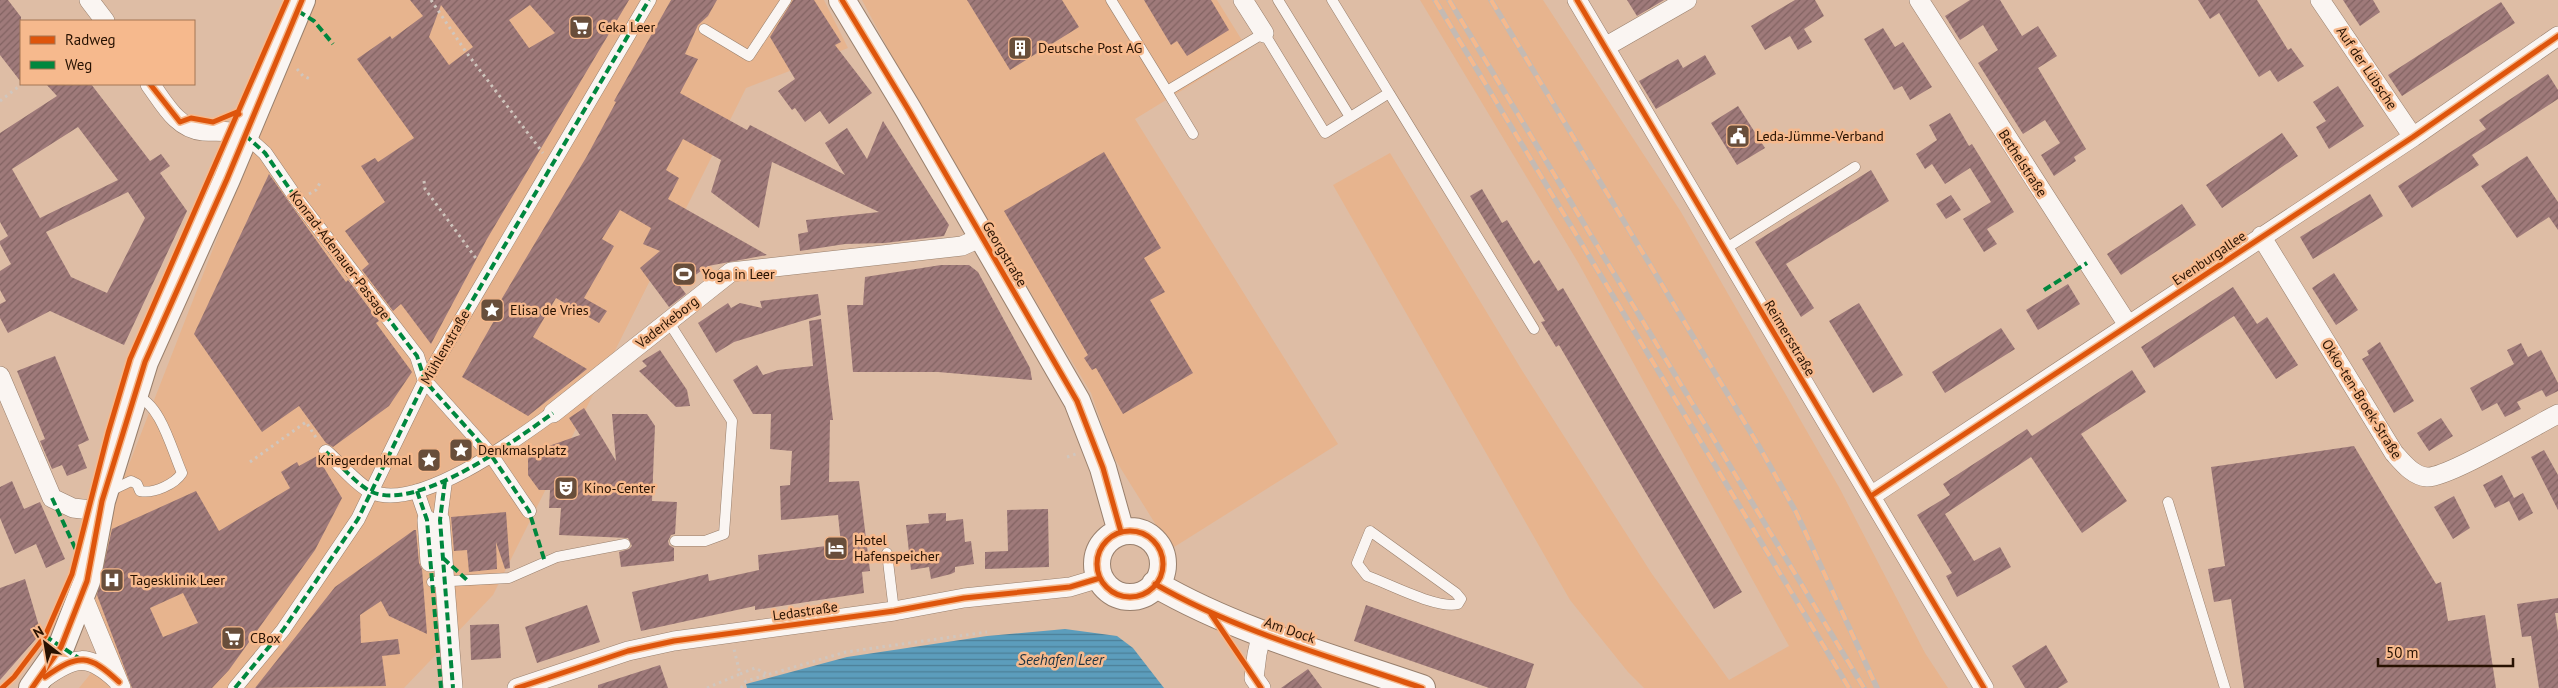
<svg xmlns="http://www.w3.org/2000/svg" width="2558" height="688" viewBox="0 0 2558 688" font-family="'PT Sans',sans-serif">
  <defs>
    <pattern id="water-rules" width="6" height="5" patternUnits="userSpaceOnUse" patternTransform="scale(1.25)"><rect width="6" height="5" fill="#5c9dbc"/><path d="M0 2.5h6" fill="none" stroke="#4c7f97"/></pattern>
    <pattern id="building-hatch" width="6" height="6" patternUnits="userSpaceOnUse" patternTransform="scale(1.25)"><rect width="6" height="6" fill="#9f7a7a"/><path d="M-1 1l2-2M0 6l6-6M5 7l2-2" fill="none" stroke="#826362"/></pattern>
  </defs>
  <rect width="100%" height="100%" fill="#debda5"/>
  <path fill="#e7b48e" d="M310 0H824L848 48 746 88 493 595 404 688H79L113 646 93 599 112 508Z
    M862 0H1217L1248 50 1135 119 1338 444 1171 549 1113 456 1091 393 918 105Z
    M1420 0H1543L1681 212 1840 489 1925 653 1948 688H1644L1628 672 1570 600 1333 185 1390 153 1523 372 1652 574 1729 680 1789 646 1579 264Z"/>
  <path fill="url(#water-rules)" d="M1065 629 1117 636 1133 648 1164 688H747L746 684 847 657 987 636Z"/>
  <path fill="url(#building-hatch)" fill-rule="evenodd" d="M0 0H8L21 17V82L0 55Z
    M410 0H629L487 239 431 344 401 304 393 311 362 270 369 264 345 231 385 202 361 166 375 158 378 162 414 138 357 59 390 36 392 39 423 16ZM441 5 473 47 449 65 429 37ZM530 5 555 33 529 48 509 20Z
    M671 0H717L708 16 698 25 685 54 698 59 680 93 747 130 750 125 845 175 825 143 847 128 867 159 883 121 949 225 944 236 885 243 845 244 800 251 798 234 808 232 806 220 879 212 772 162 759 228 711 192 721 160 683 139 666 170 679 178 668 199 767 255 708 266 680 286 686 294 669 307 640 268 660 251 643 244 651 228 620 210 602 239 614 246 584 298 607 311 599 323 556 298 533 337 587 369 528 416 462 377 499 312 495 310 587 156 616 102 614 101Z
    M793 0H814L841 42 835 45 872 93 829 124 820 111 805 122 795 108 792 110 778 91 795 79 770 37Z
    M967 0H1062L1079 27 1010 70Z
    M1144 0H1211L1229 30 1187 56 1177 41 1171 45Z
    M1627 0H1664L1637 16Z
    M1795 0H1815L1824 16 1804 29 1812 42 1798 50 1790 36 1765 50 1751 26Z
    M1970 0H2000L2022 36 2038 26 2057 56 2038 68 2086 149 2074 157 2076 161 2054 176 2041 155 2060 143 2045 120 2023 134 1978 63 1998 50 1983 25 1960 40 1945 16Z
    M2198 0H2257L2288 50 2291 48 2304 66 2278 82 2270 70 2259 77 2219 13 2210 19Z
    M2343 0H2373L2380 12 2360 26Z
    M2501 2 2515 23 2402 96 2388 75Z
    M1883 28 1895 47 1903 42 1932 87 1910 100 1902 86 1894 90 1864 39Z
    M1705 55 1716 74 1656 109 1639 81 1678 59 1683 68Z
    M2548 74 2558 90V99L2472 155 2479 165 2412 208 2398 186 2486 129 2479 120Z
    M46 84H91L150 161 161 154 170 166 160 173 187 211 124 345 50 311 8 333 0 318V304L6 301 0 290V271L11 264 0 244V241L8 236 0 222V133L57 96ZM78 127 118 180 40 218 12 169ZM128 192 145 218 107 293 71 277 46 232Z
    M2338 86 2364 126 2329 149 2316 127 2326 121 2313 102Z
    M1738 106 1765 148 1737 165 1711 123Z
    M1950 113 1969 146 1972 144 2014 212 1987 229 1997 244 1984 252 1963 219 1991 202 1970 168 1945 184 1932 164 1925 169 1916 154 1937 140 1929 125Z
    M2282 133 2298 156 2222 208 2206 185Z
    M1104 152 1161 248 1144 258 1165 292 1150 300 1193 373 1123 414 1096 368 1092 370 1084 358 1088 355 1004 211Z
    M2527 156 2558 202V230L2549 217 2517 238 2481 186Z
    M1871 170 1889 201 1786 264 1814 308 1801 317 1755 242Z
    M269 174 346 282 348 280 379 321 376 323 412 372 389 406 333 447 326 443 299 406 262 432 194 334Z
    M1482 189 1502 223 1507 220 1534 264 1539 260 1558 291 1563 288 1742 592 1714 609 1559 345 1556 347 1541 322 1545 321 1470 196Z
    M2370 194 2383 216 2313 259 2300 237Z
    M1951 195 1961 210 1946 219 1936 204Z
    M2182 204 2196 225 2121 275 2107 254Z
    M941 265H969L978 272 1030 368 1032 380 938 372H853L847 305H863L865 277Z
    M2334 273 2358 310 2336 325 2312 288Z
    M2068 284 2080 304 2038 330 2026 310Z
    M2233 287 2257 324 2267 317 2298 365 2276 379 2234 316 2154 368 2141 347Z
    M818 294 821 315 734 342 716 353 698 323 728 303 731 308 740 303 762 308 760 301Z
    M1859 303 1903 375 1873 393 1829 321Z
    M821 319 833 420H830L829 482 859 481 870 571 862 572 864 593 755 610V606L641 631 632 592 708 574 709 581 759 570 758 555 841 544 838 515 781 520 780 486 790 485 792 451 770 449 771 414H753L733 380 757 365 763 375 778 370 813 366 809 321Z
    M2001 328 2015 349 1945 393 1932 372Z
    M2380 342 2414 401 2394 413 2362 359 2369 355 2367 351Z
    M2521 343 2528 357 2541 350 2558 383V391L2546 397 2542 390 2517 402 2521 409 2505 417 2497 403 2482 411 2470 388 2514 364 2507 350Z
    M660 350 687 390 690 406 676 407 639 371 647 366 642 361Z
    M55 356 89 440 78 445 87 468 67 476 62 465 52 469 40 441 45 439 17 371Z
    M2132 370 2146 392 2081 434 2127 501 2082 533 2031 457 1945 514 1974 561 2000 547 2011 567 1957 597 1946 576 1952 573 1917 515 1950 495 1943 484 2027 429 2032 436Z
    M584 408 616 461 612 414H647L655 426 652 501 677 502 675 534 671 535 668 541 669 545 674 548V561L621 567 619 552 629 549 632 546 628 538 559 535 561 508H549L550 490H539L528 475V459L532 452 580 435 569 418Z
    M2441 418 2453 436 2429 451 2417 433Z
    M2354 446 2436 584 2441 582 2448 621 2485 615 2496 688H2244L2231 599 2214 602 2208 569 2225 566 2211 467Z
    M2544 450 2558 475V510L2531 457Z
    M317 456 342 498 315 550 229 670 212 688H132L97 595 112 529 196 491 219 531 290 488 281 472 297 462 299 466ZM183 593 198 623 163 637 150 608Z
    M2502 475 2514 498 2523 493 2533 513 2519 521 2509 501 2495 508 2483 485Z
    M12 481 24 509 40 502 65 559 46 568 36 544 15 554 0 518V487Z
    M2454 496 2470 528 2453 539 2434 507Z
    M1048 509 1049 567 985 569V552L1008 551 1007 510Z
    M506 512 510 568 505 569 496 542 497 569 469 572 467 550 454 551 451 517Z
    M946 513V521L963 519 965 542 971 541 974 564 955 567V572L951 574 931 579 929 567 911 570 906 525 929 523 928 514Z
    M414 530H416L419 563 422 569 427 634 389 616 381 601 360 615 361 643 398 639 400 654 382 656 386 686 255 688 335 587Z
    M25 579 41 633 0 680V588Z
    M2558 598V613H2555L2558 632V688H2539L2531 636 2522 637 2517 604Z
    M587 605 600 642 537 663 525 627Z
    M1366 605 1534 664 1526 688H1489L1354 641Z
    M499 624 501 658 471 660 470 625Z
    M2046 645 2068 682 2058 688H2025L2012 666Z
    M660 665 668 688H598V685Z
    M1308 669 1322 688H1281Z"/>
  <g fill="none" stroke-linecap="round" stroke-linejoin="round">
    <g stroke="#987f6c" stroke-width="11">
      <path id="service" d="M1111 0 1167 91 1264 33 1325 133 1389 93 1332 0
        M1278 0 1350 117
        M704 29 749 56 786 0
        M1167 91 1193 134
        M1389 93 1534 329
        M1725 249 1855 167
        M668 321 732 421 724 534 705 541H675
        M110 491 131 481 137 484 140 491C154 494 175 484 182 473 171 448 161 404 135 395
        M2168 502 2225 688
        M1370 531 1456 593 1461 599 1458 604C1438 610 1388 583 1367 576L1357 563Z
        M887 553 894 611
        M432 582 509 578 557 557 625 544"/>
    </g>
    <g stroke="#987f6c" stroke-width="15">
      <path id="pedestrian" d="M245 135 265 153 298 201 417 356 425 381 491 455 529 511
        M326 452C339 463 358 486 372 492 418 512 516 440 553 413
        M417 491 427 520H440L445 481
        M235 688 283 630 358 519 425 381 649 0"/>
    </g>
    <g stroke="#987f6c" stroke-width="20">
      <path id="minor" d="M89 0 105 21
        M1243 0 1264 33
        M1577 0 1984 688
        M1919 0 2128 325
        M2320 0 2413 137
        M1605 47 1687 0
        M150 84C164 103 177 129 203 131 219 132 230 130 245 135
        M2261 236 2394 453C2403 463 2413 476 2427 477 2448 478 2534 426 2558 414
        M0 376 52 498 73 508 100 511
        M553 413 731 272 962 246 982 237
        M1871 496 2413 137 2558 36
        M427 520 430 562
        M440 520 453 688
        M82 594 121 688
        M44 678C75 656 88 653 117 680
        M517 688 628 651 674 641 894 611 964 598 1070 587 1100 578
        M1261 688 1254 678 1257 654 1262 632"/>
    </g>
    <g stroke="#987f6c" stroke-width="28">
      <path id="secondary" d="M842 0 908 109 1077 401 1103 468 1121 532
        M1097 564a33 33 0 1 1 66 0a33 33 0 1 1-66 0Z
        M1155 584C1238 632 1332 657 1422 688
        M32 688 61 647 87 581 102 501 145 362 227 179 302 0"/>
    </g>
    <path stroke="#d0c6be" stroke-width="3" stroke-dasharray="2.5 4" stroke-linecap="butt" d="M431 0 466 52 543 153
      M297 69 303 76 310 79
      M0 101 22 84
      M424 181 425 189 478 261
      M309 194 316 190 321 181
      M1067 457 1076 454
      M250 462 306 422 317 439
      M740 674 755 668 767 674
      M707 688 740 674 734 649
      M741 688 746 681 846 652 987 632"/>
    <use href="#service" stroke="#faf5f2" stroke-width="10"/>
    <use href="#pedestrian" stroke="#faf5f2" stroke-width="14"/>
    <use href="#minor" stroke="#faf5f2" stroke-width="19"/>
    <use href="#secondary" stroke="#faf5f2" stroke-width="26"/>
    <g stroke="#c4bab3" stroke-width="5.5">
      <path id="rail" d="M1435 0 1849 688
        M1449 0 1864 688
        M1491 0 1760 448 1796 512 1877 688"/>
    </g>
    <use href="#rail" stroke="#f6b98d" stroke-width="4" stroke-dasharray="11" stroke-linecap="butt"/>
    <path stroke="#00873e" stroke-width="4" stroke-dasharray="8 4" stroke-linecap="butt" d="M298 11 314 21 333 44
      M245 135 265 153 298 201 417 356 425 381 491 455 529 511 545 562
      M2044 290 2087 263
      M326 452C339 463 358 486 372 492 418 512 516 440 553 413
      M445 481 440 520 453 688
      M417 491 427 520 441 688
      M52 498 77 552
      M443 558 467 580
      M45 636 80 659
      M235 688 283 630 358 519 425 381 649 0"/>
    <g stroke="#f6b98d" stroke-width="8">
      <path id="cycleway" d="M842 0 908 109 1077 401 1103 468 1121 532
        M1577 0 1984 688
        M150 84 180 122 191 118 213 122 237 112 239 114
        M1871 496 2413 137 2558 36
        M1097 564a33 33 0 1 1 66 0a33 33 0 1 1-66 0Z
        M1155 584C1238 632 1332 657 1422 688
        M1211 614 1261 688
        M45 677C79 653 89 654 119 682
        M2 688 14 677 45 636 72 574 108 433 130 359 287 0
        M32 688 61 647 87 581 102 501 145 362 227 179 302 0
        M517 688 628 651 674 641 894 611 964 598 1070 587 1100 578"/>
    </g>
    <use href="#cycleway" stroke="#de550c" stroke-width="5"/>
  </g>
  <defs>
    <g id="supermarket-square" transform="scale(1.25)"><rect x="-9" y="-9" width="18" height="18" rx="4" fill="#684e3b" stroke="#f6b98d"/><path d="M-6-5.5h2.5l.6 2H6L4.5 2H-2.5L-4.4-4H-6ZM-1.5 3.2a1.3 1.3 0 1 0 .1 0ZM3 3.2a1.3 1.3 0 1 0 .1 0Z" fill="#fff"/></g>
    <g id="building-square" transform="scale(1.25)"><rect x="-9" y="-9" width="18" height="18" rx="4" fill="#684e3b" stroke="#f6b98d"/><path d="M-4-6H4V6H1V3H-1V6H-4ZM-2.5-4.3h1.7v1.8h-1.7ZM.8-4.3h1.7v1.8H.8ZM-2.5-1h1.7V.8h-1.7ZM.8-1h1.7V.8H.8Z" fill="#fff"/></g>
    <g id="civic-square" transform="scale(1.25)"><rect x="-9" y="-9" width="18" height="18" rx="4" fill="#684e3b" stroke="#f6b98d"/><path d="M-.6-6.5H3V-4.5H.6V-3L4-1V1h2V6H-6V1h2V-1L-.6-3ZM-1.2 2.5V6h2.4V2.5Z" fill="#fff"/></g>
    <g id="stadium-square" transform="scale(1.25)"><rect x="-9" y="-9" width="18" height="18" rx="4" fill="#684e3b" stroke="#f6b98d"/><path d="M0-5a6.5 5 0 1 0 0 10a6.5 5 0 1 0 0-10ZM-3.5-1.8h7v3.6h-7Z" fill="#fff"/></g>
    <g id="sight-square" transform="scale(1.25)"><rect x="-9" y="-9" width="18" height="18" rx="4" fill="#684e3b" stroke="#f6b98d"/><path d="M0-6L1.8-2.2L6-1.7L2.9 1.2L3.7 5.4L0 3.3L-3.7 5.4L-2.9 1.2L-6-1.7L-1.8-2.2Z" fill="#fff"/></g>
    <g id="theatre-square" transform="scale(1.25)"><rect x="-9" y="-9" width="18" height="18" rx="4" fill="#684e3b" stroke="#f6b98d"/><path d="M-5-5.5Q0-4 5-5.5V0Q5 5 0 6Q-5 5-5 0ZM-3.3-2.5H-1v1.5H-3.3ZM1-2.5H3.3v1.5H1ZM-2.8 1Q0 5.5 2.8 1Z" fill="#fff"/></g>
    <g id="hotel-square" transform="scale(1.25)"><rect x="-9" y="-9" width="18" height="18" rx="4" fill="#684e3b" stroke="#f6b98d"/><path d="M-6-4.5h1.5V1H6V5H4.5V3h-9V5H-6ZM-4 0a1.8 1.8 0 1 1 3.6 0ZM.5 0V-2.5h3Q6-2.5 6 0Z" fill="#fff"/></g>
    <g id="hospital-square" transform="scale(1.25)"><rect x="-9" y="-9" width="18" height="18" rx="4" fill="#684e3b" stroke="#f6b98d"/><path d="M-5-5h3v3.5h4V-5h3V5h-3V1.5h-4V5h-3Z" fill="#fff"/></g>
  </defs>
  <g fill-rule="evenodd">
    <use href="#supermarket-square" x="581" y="27"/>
    <use href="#building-square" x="1020" y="48"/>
    <use href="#civic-square" x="1738" y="136"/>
    <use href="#stadium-square" x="684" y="274"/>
    <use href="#sight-square" x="492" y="310"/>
    <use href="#sight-square" x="461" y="450"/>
    <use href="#sight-square" x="429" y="460"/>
    <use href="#theatre-square" x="566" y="488"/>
    <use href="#hotel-square" x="836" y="548"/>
    <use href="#hospital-square" x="112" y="580"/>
    <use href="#supermarket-square" x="233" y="638"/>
  </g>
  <g text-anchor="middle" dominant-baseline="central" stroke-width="5" stroke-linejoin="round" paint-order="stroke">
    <g font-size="14" fill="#281202" stroke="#f6b98d" text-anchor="start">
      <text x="598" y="27">Ceka Leer</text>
      <text x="1038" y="48">Deutsche Post AG</text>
      <text x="1756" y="136">Leda-Jümme-Verband</text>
      <text x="702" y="274">Yoga in Leer</text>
      <text x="510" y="310">Elisa de Vries</text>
      <text x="478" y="450">Denkmalsplatz</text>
      <text x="412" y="460" text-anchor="end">Kriegerdenkmal</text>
      <text x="584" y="488">Kino-Center</text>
      <text x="854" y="540">Hotel<tspan x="854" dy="16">Hafenspeicher</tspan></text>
      <text x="130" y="580">Tagesklinik Leer</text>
      <text x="250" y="638">CBox</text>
    </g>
    <g font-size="14" fill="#281202" stroke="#f6b98d">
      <text transform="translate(2367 68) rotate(56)">Auf der Lübsche</text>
      <text transform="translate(2023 163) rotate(57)">Bethelstraße</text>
      <text transform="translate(1005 254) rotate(59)">Georgstraße</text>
      <text transform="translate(340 255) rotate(53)">Konrad-Adenauer-Passage</text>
      <text transform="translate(2209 258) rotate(-34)">Evenburgallee</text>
      <text transform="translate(667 322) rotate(-38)">Vaderkeborg</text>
      <text transform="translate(1790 338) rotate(59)">Reimersstraße</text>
      <text transform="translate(445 347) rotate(-60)">Mühlenstraße</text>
      <text transform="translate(2362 399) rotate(58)">Okko-ten-Broek-Straße</text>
      <text transform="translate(805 611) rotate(-8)">Ledastraße</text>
      <text transform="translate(1290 630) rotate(19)">Am Dock</text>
    </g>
    <g font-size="15" font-style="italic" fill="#1d3240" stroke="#f6b98d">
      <text x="1061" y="659">Seehafen Leer</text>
    </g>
  </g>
  <rect x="20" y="20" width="175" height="65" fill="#f6b98d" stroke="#a47655"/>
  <rect x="30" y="36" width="25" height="8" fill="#de550c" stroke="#a47655"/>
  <text x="65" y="45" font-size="15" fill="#281202">Radweg</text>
  <rect x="30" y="61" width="25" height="8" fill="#00873e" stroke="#a47655"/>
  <text x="65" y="70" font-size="15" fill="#281202">Weg</text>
  <g transform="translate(45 643) rotate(329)" stroke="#f6b98d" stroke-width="4" paint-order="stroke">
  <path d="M0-4L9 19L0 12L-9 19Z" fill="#281202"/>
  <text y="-8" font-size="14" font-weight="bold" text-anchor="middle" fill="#281202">N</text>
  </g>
  <path d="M2378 658v8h135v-8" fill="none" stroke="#281202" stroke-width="2.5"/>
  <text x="2386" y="658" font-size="15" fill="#281202" stroke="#f6b98d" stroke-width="4" paint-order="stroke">50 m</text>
</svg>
